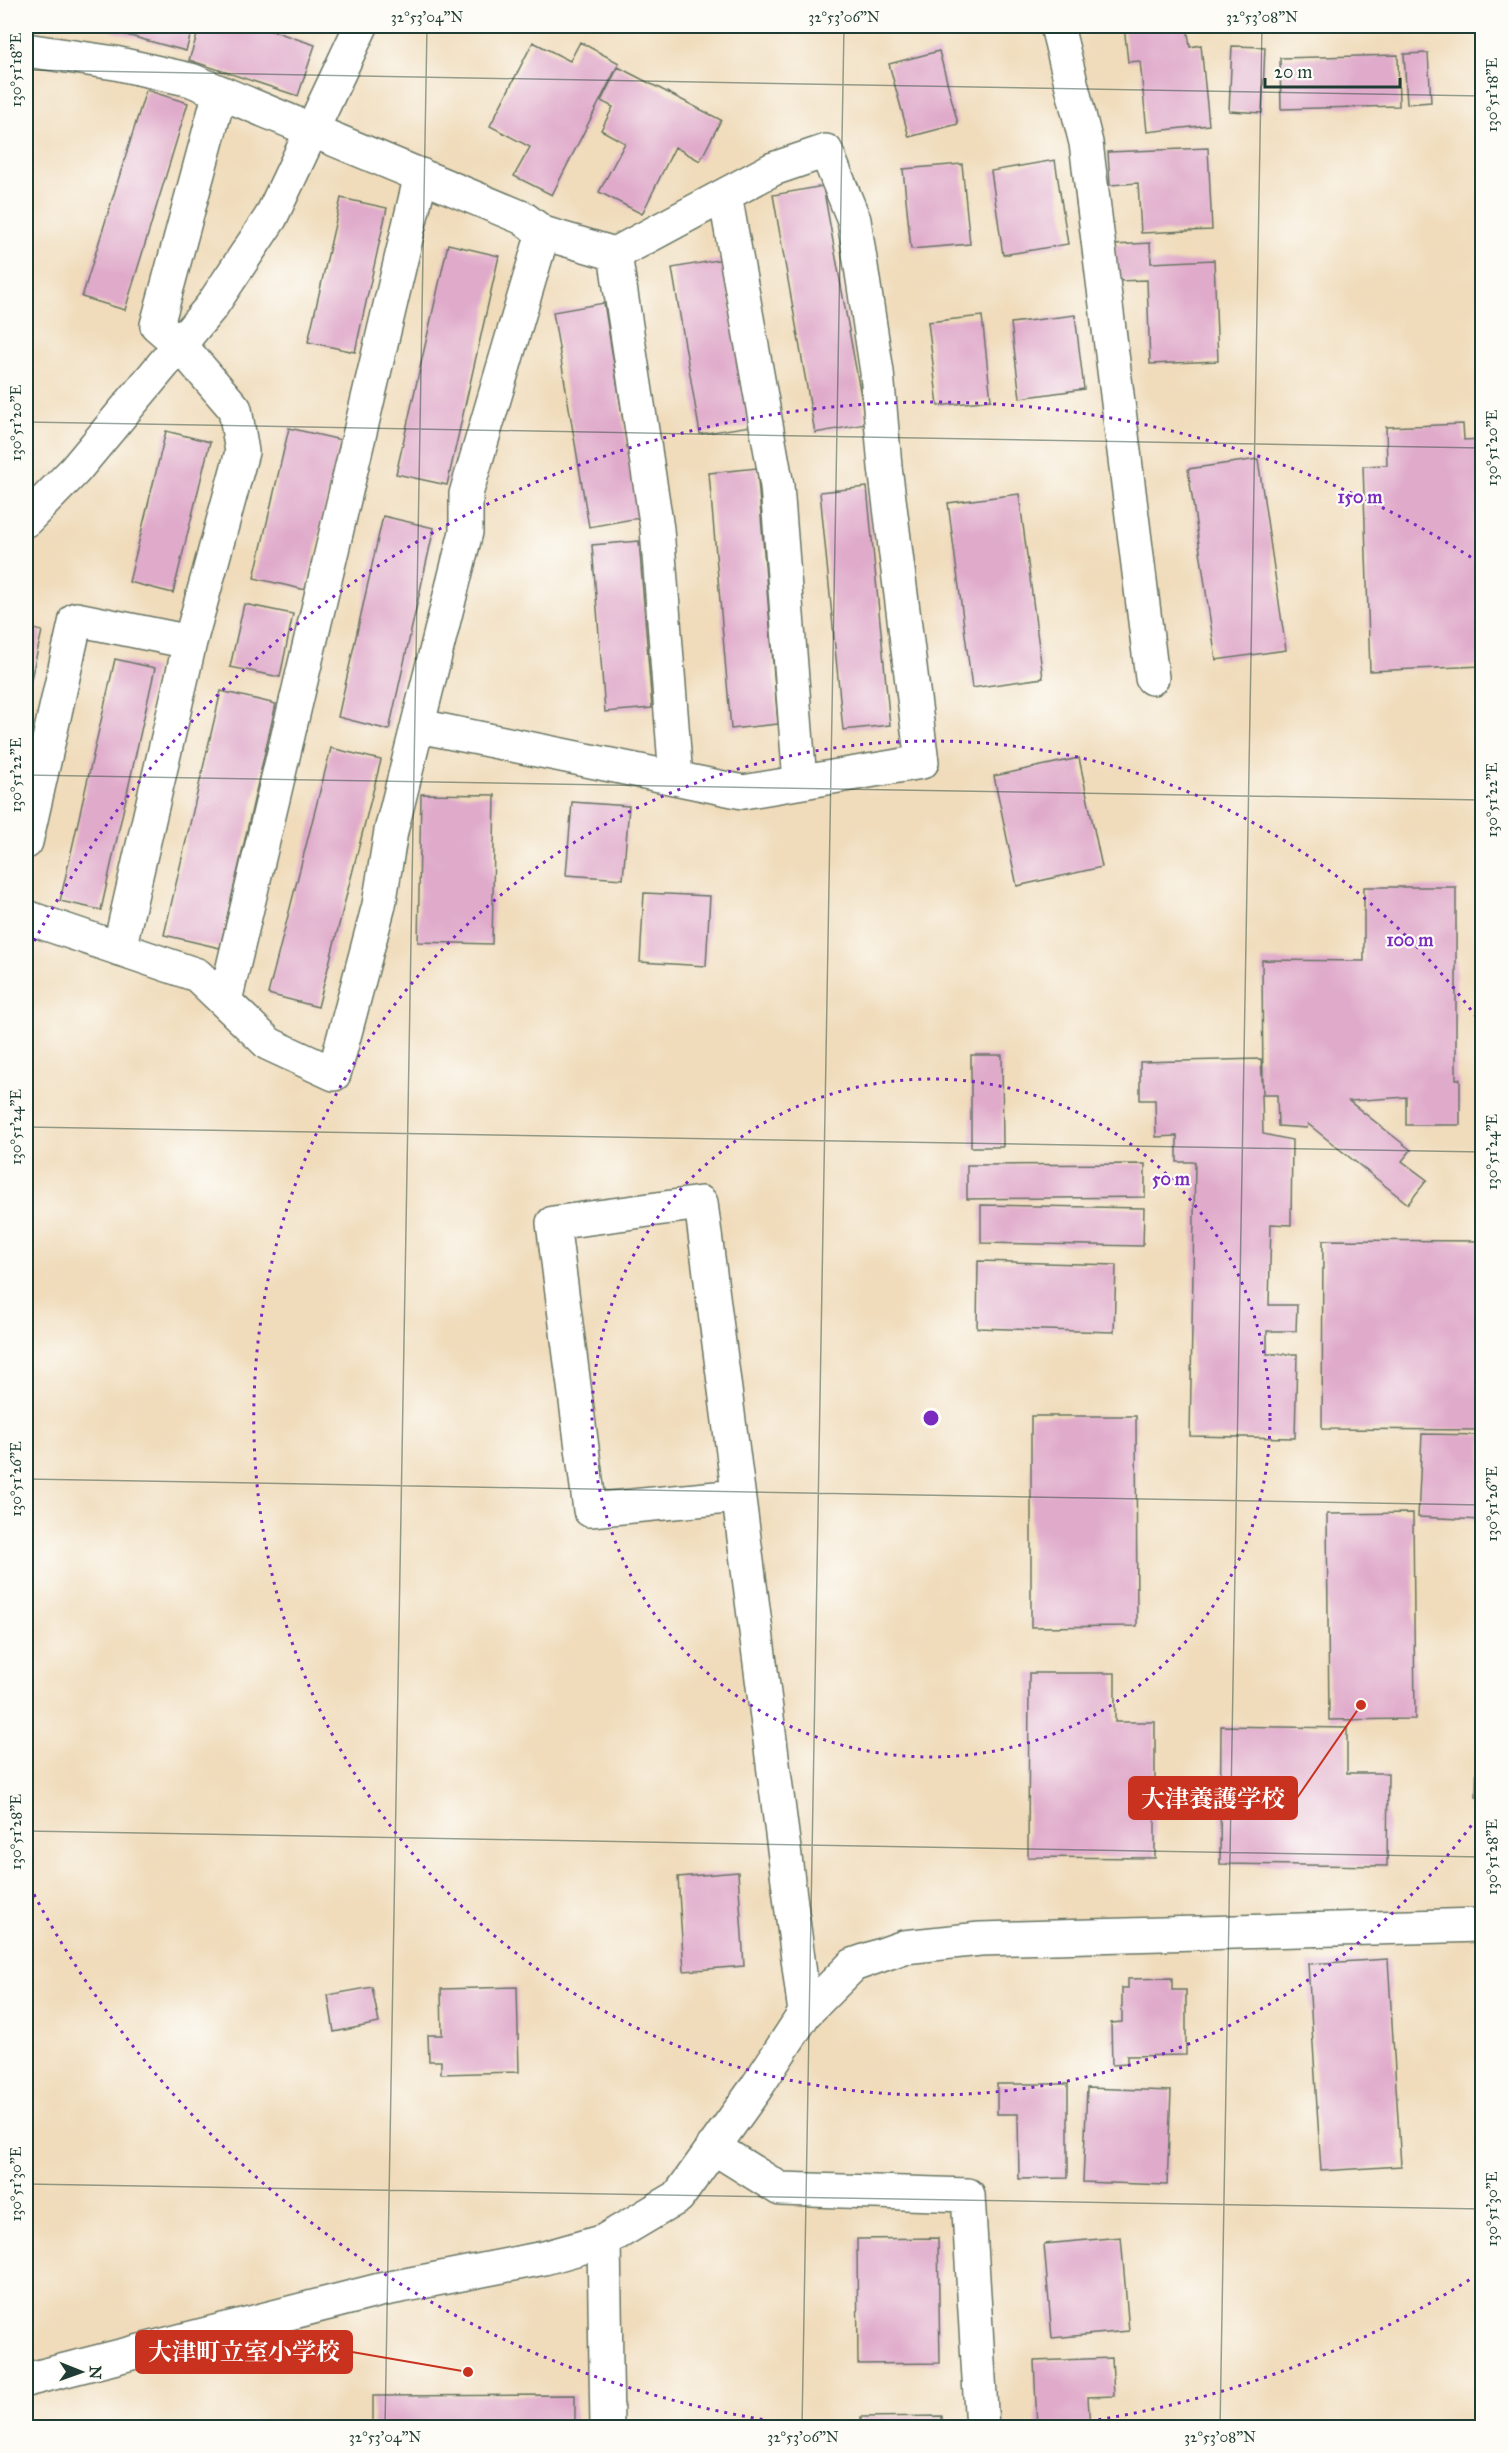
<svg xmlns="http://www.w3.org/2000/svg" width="1508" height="2453" viewBox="0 0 1508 2453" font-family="'IM FELL Great Primer','Noto Serif JP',serif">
  <rect width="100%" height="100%" fill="#fdfcf7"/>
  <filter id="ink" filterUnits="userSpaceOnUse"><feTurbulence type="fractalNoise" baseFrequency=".0167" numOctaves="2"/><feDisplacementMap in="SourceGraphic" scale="12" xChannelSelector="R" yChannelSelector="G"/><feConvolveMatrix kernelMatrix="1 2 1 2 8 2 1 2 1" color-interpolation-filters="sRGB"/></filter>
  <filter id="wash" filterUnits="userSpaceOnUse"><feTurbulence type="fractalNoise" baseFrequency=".008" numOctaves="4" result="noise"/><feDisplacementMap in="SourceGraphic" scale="24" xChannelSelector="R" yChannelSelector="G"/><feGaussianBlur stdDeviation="1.35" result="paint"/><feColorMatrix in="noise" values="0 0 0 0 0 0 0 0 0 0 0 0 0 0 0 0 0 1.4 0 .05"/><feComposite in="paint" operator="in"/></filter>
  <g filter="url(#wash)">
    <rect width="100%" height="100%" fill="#f0dcbb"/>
    <g id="blocks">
      <path fill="#e0abcb" d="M93 26H193L186 51Z
        M200 26H258L315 45 298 96 189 60Z
        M1124 26H1187L1190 47 1201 45 1209 125 1147 132 1140 61 1128 62Z
        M533 42 570 61 580 42 619 63 552 195 514 176 530 147 490 126Z
        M1232 46 1265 47 1262 113 1229 111Z
        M939 51 958 124 909 137 889 64Z
        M1428 53 1431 102 1407 104 1404 54Z
        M1398 55 1399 106 1281 109 1280 58Z
        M618 67 721 120 700 161 675 147 642 214 599 192 625 143 601 130 613 107 601 101Z
        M146 90 188 103 125 310 82 297Z
        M1208 148 1212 230 1141 233 1138 183 1110 185 1108 152Z
        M1055 160 1068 244 1003 255 991 171Z
        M962 164 970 244 911 249 903 169Z
        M823 186 866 424 815 433 773 195Z
        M341 198 387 208 355 352 308 342Z
        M1150 243 1151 263 1214 260 1218 361 1150 364 1147 280 1116 281 1114 245Z
        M448 244 499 256 447 485 396 474Z
        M723 259 751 426 700 434 672 268Z
        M604 303 639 518 589 527 553 312Z
        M1075 315 1084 389 1020 398 1011 323Z
        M982 316 991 400 938 406 928 322Z
        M1463 424 1464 440 1482 439V666L1370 671 1363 466 1387 465 1386 427Z
        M289 428 341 440 306 590 254 578Z
        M166 431 210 442 173 593 129 582Z
        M1258 459 1286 650 1216 660 1188 469Z
        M757 468 778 724 731 729 709 473Z
        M867 487 890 725 843 730 820 492Z
        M1019 494 1043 678 972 688 948 503Z
        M383 516 434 528 389 730 338 717Z
        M639 541 652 708 605 712 592 545Z
        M244 604 293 614 280 677 230 667Z
        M26 627 42 631 26 701Z
        M115 659 155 668 101 910 60 901Z
        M221 691 276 704 220 948 164 935Z
        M331 748 381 760 318 1007 268 994Z
        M1079 758 1102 867 1017 886 994 776Z
        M421 794 495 795 492 944 418 942Z
        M572 802 629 806 623 879 566 875Z
        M1364 887H1456V1079H1460V1125H1406V1097L1349 1101 1411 1150 1402 1161 1427 1180 1408 1204 1308 1124 1307 1128 1278 1126 1277 1095H1262L1263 1134 1292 1140 1291 1225 1271 1224 1269 1305H1297L1296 1331H1267V1354H1297L1295 1438 1190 1436 1195 1162H1177V1136L1156 1137 1155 1100H1140V1062L1261 1059 1263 1093 1262 960 1364 961Z
        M644 893 710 896 706 966 640 962Z
        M971 1055H1002L1003 1147H971Z
        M1145 1164V1197L967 1199V1165Z
        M981 1205 1144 1208 1143 1246 981 1243Z
        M1323 1240 1482 1241V1430L1322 1429Z
        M978 1261 1116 1265 1114 1332 977 1328Z
        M1031 1416H1136L1137 1626 1031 1627Z
        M1422 1434 1482 1435V1520L1418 1517Z
        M1413 1513 1415 1719 1329 1720 1327 1514Z
        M1481 1582H1482V1797H1476Z
        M1029 1673H1115V1722H1155V1858L1028 1857Z
        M1221 1726 1347 1728V1773H1388L1387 1866 1220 1864Z
        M738 1872 744 1966 684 1971 678 1877Z
        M1388 1959 1401 2166 1321 2171 1308 1964Z
        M1172 1978V1990H1186V2055L1127 2056V2064L1112 2065 1111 2023 1122 2022V1988H1128V1979Z
        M372 1987 379 2023 334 2032 328 1995Z
        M517 1987 519 2072 441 2074V2061H429L428 2035H442L441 1989Z
        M997 2084H1068V2178L1019 2179 1018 2114H997Z
        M1087 2088 1171 2091 1167 2185 1083 2182Z
        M1121 2237 1129 2331 1052 2338 1044 2244Z
        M938 2238 940 2363 858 2364 857 2239Z
        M1112 2358 1114 2396 1088 2397 1090 2428H1037L1034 2361Z
        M575 2395V2428H373V2396Z
        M942 2416V2428H861V2417Z"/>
    </g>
  </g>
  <g filter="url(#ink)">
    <use href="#blocks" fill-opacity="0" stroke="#687563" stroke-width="1.5"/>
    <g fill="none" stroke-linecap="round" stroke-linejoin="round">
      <g stroke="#687563" stroke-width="36">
        <path id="street" d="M1057 26 1086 143 1152 678
          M26 50 115 63 191 80 523 218 543 233 615 254 773 169 826 151 854 220 877 372 885 467 922 762 743 792 419 726
          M725 195 777 486 800 782
          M615 254 657 529 676 778
          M26 520 75 470 211 307 271 217 361 26
          M26 842 76 619 190 642 242 452 235 409 180 345 157 325 220 92
          M26 917 197 975 269 1044 334 1074 379 905 391 831 466 532V494L543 233
          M119 949 190 642
          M225 1001 421 175
          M738 1496 590 1510 553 1223 701 1203 805 2013
          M713 2147 780 2189 968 2195 982 2428
          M604 2241 607 2428
          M26 2380 380 2290 544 2258 604 2241 678 2197 756 2088 805 2013 853 1965 904 1947 980 1939 1482 1925"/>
      </g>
      <use href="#street" stroke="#fff" stroke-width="33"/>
    </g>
  </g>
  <path fill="none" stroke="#1f3d34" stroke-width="1.5" stroke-opacity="0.45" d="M26 70 1482 96M26 422 1482 448M26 775 1482 800M26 1127 1482 1152M26 1479 1482 1505M26 1831 1482 1857M26 2184 1482 2209M385 2428 427 26M802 2428 844 26M1220 2428 1262 26"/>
  <g fill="none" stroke="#7b2cbf" stroke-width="3" stroke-dasharray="3 6">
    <circle cx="931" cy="1418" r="339"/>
    <path d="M1482 1811A677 677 0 1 1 1482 1025"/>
    <path d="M1477 2275A1016 1016 0 0 1 1046 2427M816 2427A1016 1016 0 0 1 26 1879M26 957A1016 1016 0 0 1 1477 561"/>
  </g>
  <circle cx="931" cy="1418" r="9" fill="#7b2cbf" stroke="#fdfcf7" stroke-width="3"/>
  <g font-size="18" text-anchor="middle" font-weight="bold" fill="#7b2cbf" stroke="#fdfcf7" stroke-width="4.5" stroke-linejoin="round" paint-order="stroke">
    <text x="1360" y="503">150 m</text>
    <text x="1410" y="946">100 m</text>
    <text x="1171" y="1185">50 m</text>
  </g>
  <path fill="none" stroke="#c8321e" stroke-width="2" d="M1361 1705L1297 1798M468 2372L352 2352"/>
  <g fill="#c8321e" stroke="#fdfcf7" stroke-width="2">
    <circle cx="1361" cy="1705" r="6"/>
    <circle cx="468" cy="2372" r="6"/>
  </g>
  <g fill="#c8321e" stroke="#c8321e" stroke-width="2">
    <rect x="1129" y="1777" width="168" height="42" rx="6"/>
    <rect x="136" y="2331" width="216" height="42" rx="6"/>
  </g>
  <g font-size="24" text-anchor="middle" font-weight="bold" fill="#fff">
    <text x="1213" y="1807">大津養護学校</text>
    <text x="244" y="2360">大津町立室小学校</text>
  </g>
  <rect width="1508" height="2453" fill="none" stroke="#fdfcf7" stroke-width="66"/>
  <g transform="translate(81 2372) rotate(91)" stroke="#fdfcf7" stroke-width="4.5" paint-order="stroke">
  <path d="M0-4.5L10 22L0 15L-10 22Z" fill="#1f3d34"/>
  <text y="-9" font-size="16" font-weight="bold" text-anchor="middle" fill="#1f3d34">N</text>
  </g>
  <path d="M1265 78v9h135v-9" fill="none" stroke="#1f3d34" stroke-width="3"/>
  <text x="1274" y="78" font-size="18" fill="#1f3d34" stroke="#fdfcf7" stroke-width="4.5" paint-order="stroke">20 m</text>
  <rect x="33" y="33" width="1442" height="2387" fill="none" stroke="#1f3d34" stroke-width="2"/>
  <g font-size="15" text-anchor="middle" fill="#1f3d34">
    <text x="427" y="22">32°53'04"N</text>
    <text x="844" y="22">32°53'06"N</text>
    <text x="1262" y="22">32°53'08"N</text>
    <text transform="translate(16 70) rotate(-90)" y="5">130°51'18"E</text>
    <text transform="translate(1492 95) rotate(-90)" y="5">130°51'18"E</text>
    <text transform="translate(16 423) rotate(-90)" y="5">130°51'20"E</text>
    <text transform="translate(1492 448) rotate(-90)" y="5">130°51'20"E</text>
    <text transform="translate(16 775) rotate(-90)" y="5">130°51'22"E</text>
    <text transform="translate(1492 800) rotate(-90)" y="5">130°51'22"E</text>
    <text transform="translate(16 1127) rotate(-90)" y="5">130°51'24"E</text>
    <text transform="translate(1492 1152) rotate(-90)" y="5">130°51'24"E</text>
    <text transform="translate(16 1479) rotate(-90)" y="5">130°51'26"E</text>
    <text transform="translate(1492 1504) rotate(-90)" y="5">130°51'26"E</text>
    <text transform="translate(16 1832) rotate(-90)" y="5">130°51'28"E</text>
    <text transform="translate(1492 1857) rotate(-90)" y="5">130°51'28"E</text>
    <text transform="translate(16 2184) rotate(-90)" y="5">130°51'30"E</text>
    <text transform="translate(1492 2209) rotate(-90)" y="5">130°51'30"E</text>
    <text x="385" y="2442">32°53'04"N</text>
    <text x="803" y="2442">32°53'06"N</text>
    <text x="1220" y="2442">32°53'08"N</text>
  </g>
</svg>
